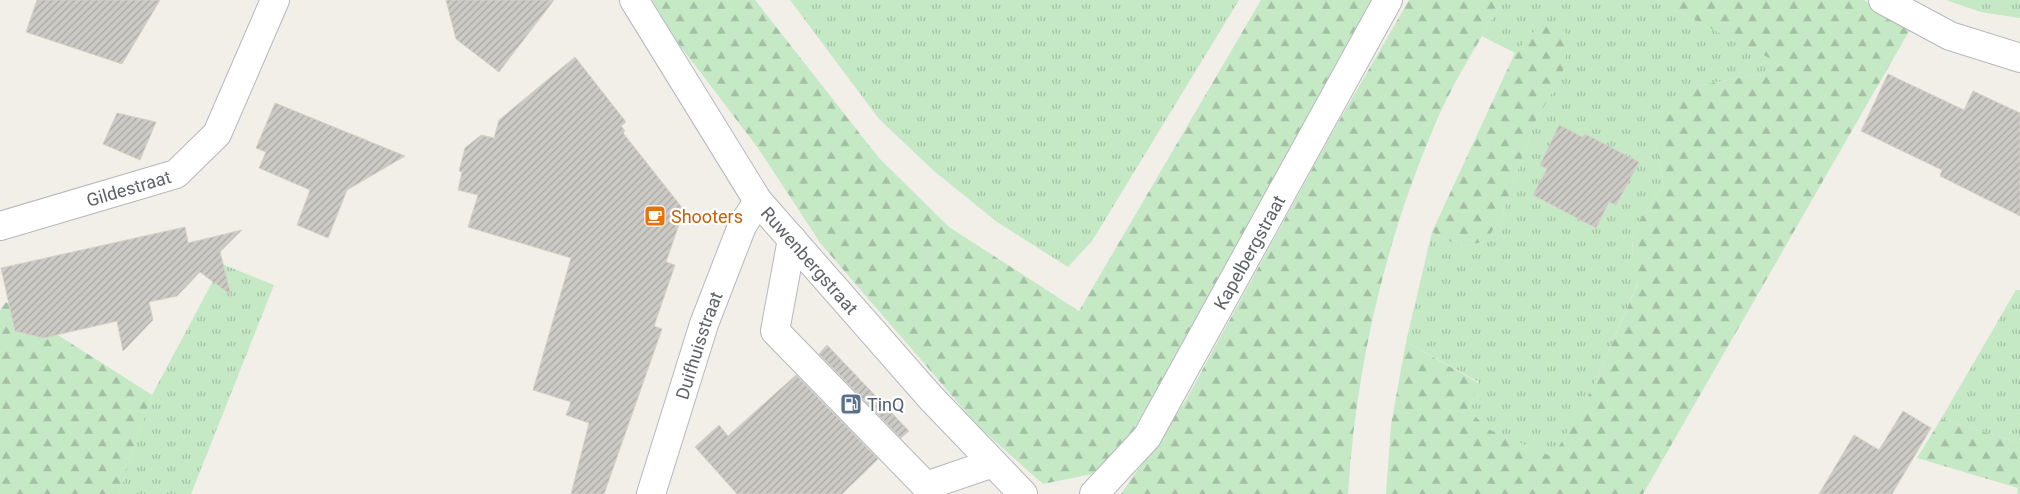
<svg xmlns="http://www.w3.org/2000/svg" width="2020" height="494" viewBox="0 0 2020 494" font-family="Roboto,sans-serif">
  <defs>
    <pattern id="grass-tufts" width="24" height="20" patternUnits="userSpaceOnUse" patternTransform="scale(1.25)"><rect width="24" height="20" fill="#c5e8c5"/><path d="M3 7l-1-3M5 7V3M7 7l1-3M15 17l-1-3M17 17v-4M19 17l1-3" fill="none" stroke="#a3c0a4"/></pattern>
    <pattern id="forest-firs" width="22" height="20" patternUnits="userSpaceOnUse" patternTransform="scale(1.25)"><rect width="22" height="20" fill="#c5e8c5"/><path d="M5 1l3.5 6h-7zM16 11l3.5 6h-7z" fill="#a3c0a4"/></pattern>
    <pattern id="building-hatch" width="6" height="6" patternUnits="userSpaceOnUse" patternTransform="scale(1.25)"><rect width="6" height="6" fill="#cccac5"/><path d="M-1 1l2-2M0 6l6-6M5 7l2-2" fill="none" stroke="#a9a8a4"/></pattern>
  </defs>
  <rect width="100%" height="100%" fill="#f1efe8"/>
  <path fill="url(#grass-tufts)" d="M790 0H1239L1092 241 1068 267 997 222 934 171 879 119Z
    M1503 0H1655L1784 65 1760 74 1697 86 1656 148 1664 184 1634 229 1632 251 1638 282 1594 385 1553 458 1488 429 1468 409 1479 382 1406 342 1432 232 1461 247 1486 241 1502 215 1535 122 1562 75 1545 20 1515 53 1482 36Z
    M1946 0H2020V18L1981 12Z
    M222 264 274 285 191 494H119L152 395Z
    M2016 290H2020V443L1941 419Z"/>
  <path fill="url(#forest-firs)" d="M652 0H755L879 158 949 227 1079 311 1261 0H1375L1129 438 1092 474 1043 484 979 427 821 244 758 148 675 39Z
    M1409 0H1503C1482 37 1458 74 1440 113 1387 233 1356 363 1348 494H1121L1186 400 1328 140Z
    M1655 0H1864L1912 26 1643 494H1386L1391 425 1406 342 1479 383 1468 409 1488 429 1553 457 1594 385 1638 283 1632 251 1634 229 1664 184 1656 148 1660 123 1697 86 1760 74 1783 65Z
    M1545 19 1558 26 1570 37 1562 75 1535 122 1502 215 1486 241 1461 247 1432 232 1515 53Z
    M6 302 152 395 119 494H0V310Z
    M1941 419 2020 443V494H2017L2018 488 1917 458Z"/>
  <path fill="url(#building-hatch)" stroke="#d6d1c6" d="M37 0H160L122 64 26 32Z
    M446 0H554L499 72 456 39Z
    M575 57 626 122 621 126 625 131 623 133 684 210 666 262 675 265 654 326 662 329 604 494H571L589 423 566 415 571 402 533 390 571 258 468 227 478 195 458 190 462 172 459 171 465 148 481 135 494 138 499 120Z
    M1888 74 1964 110 1973 91 2020 113V216L1940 176 1942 170 1861 131Z
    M275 103 405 156 347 190 328 238 297 225 310 190 259 168 266 152 256 148Z
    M117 113 156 122 140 160 103 144Z
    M1559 125 1582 137 1585 134 1639 162 1616 205 1609 202 1596 228 1533 195 1547 169 1540 165Z
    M185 227 188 243 242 230 220 252 231 295 200 272 177 296 149 302 153 320 123 351 117 321 43 338 15 331 1 268Z
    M827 345 909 431 901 438 819 354Z
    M796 375 878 459 842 494H737L695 447 719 425 728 436Z
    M1903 411 1931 428 1892 494H1819L1854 435 1879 450Z"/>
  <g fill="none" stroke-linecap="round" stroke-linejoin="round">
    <g stroke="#b5b8bc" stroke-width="30">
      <g id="minor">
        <path id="s1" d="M634 0 758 201 931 398 1023 494"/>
        <path d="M1883 0 1950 36 2020 58"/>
        <path id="s2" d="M0 226 176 174 217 134 275 0"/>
        <path d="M792 239 775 331 926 486 993 463"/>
        <path id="s3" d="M651 494 704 324 742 226 758 201"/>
        <path id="s4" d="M1094 494 1147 437 1388 0"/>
      </g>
    </g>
    <use href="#minor" stroke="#fff" stroke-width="28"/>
  </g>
  <defs>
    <g id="cafe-square" transform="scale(1.125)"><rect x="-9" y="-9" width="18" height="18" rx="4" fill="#e8710a" stroke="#fff"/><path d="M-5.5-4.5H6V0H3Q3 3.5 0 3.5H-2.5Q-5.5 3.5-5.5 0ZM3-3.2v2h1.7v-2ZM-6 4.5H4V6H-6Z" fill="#fff"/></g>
    <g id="fuel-square" transform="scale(1.125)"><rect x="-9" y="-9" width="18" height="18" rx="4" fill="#5c6f8a" stroke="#fff"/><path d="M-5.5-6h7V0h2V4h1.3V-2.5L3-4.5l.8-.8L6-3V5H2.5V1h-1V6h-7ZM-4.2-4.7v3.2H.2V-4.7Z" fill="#fff"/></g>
  </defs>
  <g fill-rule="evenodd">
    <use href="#cafe-square" x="655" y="216"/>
    <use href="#fuel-square" x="851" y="404"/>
  </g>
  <g text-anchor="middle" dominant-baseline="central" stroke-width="4.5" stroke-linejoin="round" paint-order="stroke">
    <g font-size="18" fill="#5f6368" stroke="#fff">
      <text stroke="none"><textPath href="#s2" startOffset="134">Gildestraat</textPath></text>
      <text stroke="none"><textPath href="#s4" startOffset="289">Kapelbergstraat</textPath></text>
      <text stroke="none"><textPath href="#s1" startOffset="315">Ruwenbergstraat</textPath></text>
      <text stroke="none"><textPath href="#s3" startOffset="156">Duifhuisstraat</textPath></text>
    </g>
    <g font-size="18" fill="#c56008" stroke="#fff" text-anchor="start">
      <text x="671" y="216">Shooters</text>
    </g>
    <g font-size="18" fill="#4e5e75" stroke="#fff" text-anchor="start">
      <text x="867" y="404">TinQ</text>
    </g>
  </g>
</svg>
